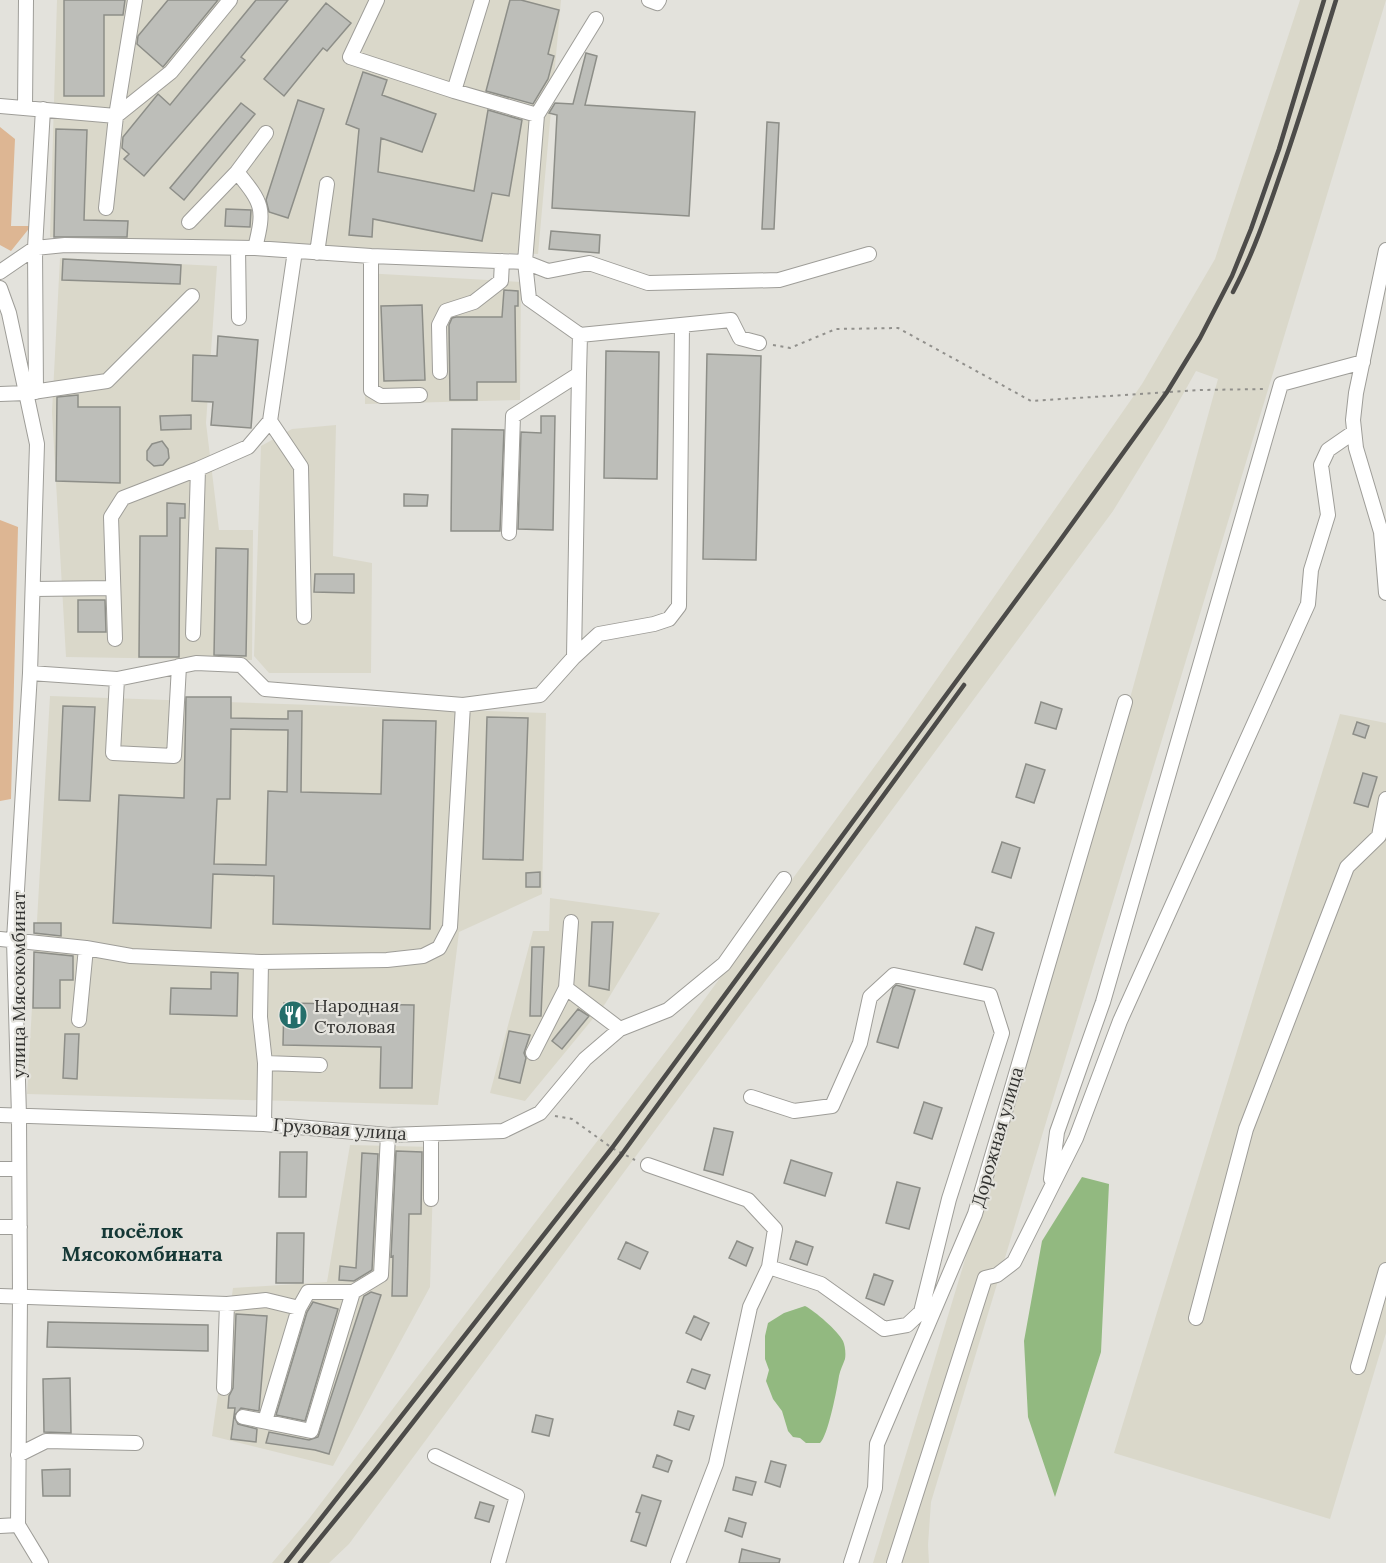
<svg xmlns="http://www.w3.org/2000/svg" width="1386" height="1563" viewBox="0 0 1386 1563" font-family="Lora,serif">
  <rect width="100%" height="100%" fill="#e3e2dc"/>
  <path fill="#dad8ca" d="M57 0H561L538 254 50 237Z
    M1300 0H1386L931 1502 928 1545 929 1563H873L1078 887 1218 379 1196 371 1164 428 1113 511 349 1544 329 1563H272L308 1520 682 1030 902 729 1142 384 1215 259Z
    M60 258 217 266 206 423 219 530H253L252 660 66 657 52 412Z
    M364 273 521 282 520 400 365 404Z
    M336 425 333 556 372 563 371 673H269L254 656 261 446 292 429Z
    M50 696 546 713 542 894 459 932 438 1105 27 1094Z
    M1340 714 1386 723V1333L1330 1519 1114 1453Z
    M550 898 660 913 605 1004 525 1101 490 1093 533 931H549Z
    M350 1145 434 1147 430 1287 333 1466 212 1436 233 1288 327 1282Z"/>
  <path fill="#ddb693" d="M0 127 15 139 11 226H31L11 251 0 245Z
    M0 520 18 527 11 799 0 801Z"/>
  <path fill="#92b980" d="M1082 1177 1109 1184 1101 1352 1055 1497 1028 1417 1024 1341 1042 1241Z
    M805 1306C815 1311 838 1331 843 1341 845 1345 846 1354 845 1359 843 1365 840 1370 839 1376 837 1389 828 1436 820 1443H806L800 1438 793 1437 788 1431 782 1411 773 1399 766 1381 769 1370 765 1359V1336L768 1323 784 1313Z"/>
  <path fill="#bdbeb9" stroke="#8d8e88" stroke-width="1.5" fill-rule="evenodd" d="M64 0H125L123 15H104V96H64Z
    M168 0H218L163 67 137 44 138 36Z
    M256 0H288L241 57 245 60 144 176 124 159 129 154 122 148 123 137 158 94 170 105Z
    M510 0H521L559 10 548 54 554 56 548 79 533 104 486 91Z
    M326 3 351 23 327 51 323 48 284 96 264 79Z
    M586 53 597 56 585 105 695 112 689 216 552 208 557 115 549 113 555 103 573 104Z
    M363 72 387 80 382 95 436 114 422 152 381 138 378 172 474 191 488 110 522 120 509 196 492 193 482 241 373 219 372 237 349 235 359 129 346 124Z
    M298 100 324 109 288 218 269 212 266 200Z
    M241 103 255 114 184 200 170 188Z
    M767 122 779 123 774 229H762Z
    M56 129 87 130 84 220 128 221 127 237H54Z
    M226 209 251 210 250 227 225 226Z
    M551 231 600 235 599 253 549 249Z
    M63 259 181 265 180 284 62 280Z
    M504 290 518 291V306H515L516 382H477V400H450L449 325 452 318 456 317H502Z
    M422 305 425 380 384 381 381 306Z
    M218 336 258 340 251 428 211 425 213 402 192 401 193 355 217 356Z
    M606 351 659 352 657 479 604 478Z
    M707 354 761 356 756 560 703 559Z
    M78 395V407H120V483L56 481 57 397Z
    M191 415V429L161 430 160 416Z
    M541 416H555L553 530 518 529 521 432 541 433Z
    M452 429 504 430 500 531H451Z
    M162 441 168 449 169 458 163 465 154 466 147 460V451L152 444Z
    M404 494 428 495 427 506H404Z
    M167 503 185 504V518H180L179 657H139L140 536H167Z
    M216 548 248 549 246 656 214 655Z
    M315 574H354V593L314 592Z
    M78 600H105L106 632H78Z
    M186 697H231V718L288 719V711H302L301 792 381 794 383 720 436 721 430 929 273 924 274 876 213 874 211 928 113 923 119 795 184 798ZM231 729 288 730 287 792 268 791 266 865 214 864 217 799H230Z
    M1041 702 1062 709 1056 729 1035 723Z
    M63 706 95 707 90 801 59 800Z
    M487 717 528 718 523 860 483 859Z
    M1357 722 1369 726 1365 738 1353 734Z
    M1026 764 1045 770 1034 803 1016 797Z
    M1363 773 1377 777 1368 807 1354 803Z
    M1002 842 1020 848 1011 878 992 872Z
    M540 872V887H526V873Z
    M592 922H613L609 990 589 986Z
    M34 923H61V936L34 933Z
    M976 927 994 933 982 970 964 964Z
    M532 947H544L541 1016H530Z
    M34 952 73 956V980H60V1008H33Z
    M211 972 238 973 237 1016 170 1014 171 988 211 989Z
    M896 985 915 990 898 1048 877 1042 893 988Z
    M284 1003 414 1005 412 1088H380L381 1047 283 1045Z
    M578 1009 589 1016 562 1049 552 1041Z
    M509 1031 530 1035 524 1053 526 1058 520 1083 499 1078Z
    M65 1034H79L77 1079 63 1078Z
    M924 1102 942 1108 932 1139 914 1133Z
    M714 1128 733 1132 723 1175 704 1170Z
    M396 1151 422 1152 421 1214H409L407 1296H392L393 1256 391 1257Z
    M280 1152H307L306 1197H279Z
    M362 1153 378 1154 372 1270 354 1281 339 1280 340 1266 356 1268Z
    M791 1160 832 1173 825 1196 784 1183Z
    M897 1182 920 1188 909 1229 886 1223Z
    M277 1233H304L303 1283H276Z
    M737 1241 753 1248 746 1266 729 1258Z
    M796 1241 813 1247 807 1265 790 1259Z
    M626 1242 648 1252 640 1269 618 1259Z
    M874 1274 893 1281 884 1305 866 1298Z
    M371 1292 381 1295 329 1454 315 1450 266 1443 269 1432 309 1440 318 1437 364 1296Z
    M313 1302 338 1309 305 1421 276 1415 307 1312Z
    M236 1314 267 1316 259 1411 241 1408 234 1416 238 1424 257 1429 256 1442 231 1439 235 1408H228L229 1396 233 1388Z
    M694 1316 709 1323 701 1340 686 1333Z
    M48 1322 208 1325V1351L47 1347Z
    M692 1369 710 1375 705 1389 687 1382Z
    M70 1378 71 1433 44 1432 43 1379Z
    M678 1411 694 1416 689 1430 674 1425Z
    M536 1415 553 1419 549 1436 532 1432Z
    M657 1455 672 1461 668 1472 653 1467Z
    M771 1461 786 1465 780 1487 765 1482Z
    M70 1469V1496H43L42 1470Z
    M736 1477 756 1482 752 1495 733 1490Z
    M642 1495 661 1501 646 1546 631 1541 640 1513 636 1512Z
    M480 1502 494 1506 489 1522 475 1518Z
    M729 1518 746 1523 742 1537 725 1531Z
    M742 1549 780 1559 779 1563H739Z"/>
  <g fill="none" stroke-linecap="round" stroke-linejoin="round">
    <g stroke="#9e9d98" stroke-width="16">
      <path id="minor" d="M377 0 350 57 454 91
        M482 0 454 91 537 115
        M649 0 657 3 659 0
        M0 106 116 116 135 0
        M25 107 26 0
        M237 172C263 204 265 208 255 248
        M106 208 116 116 171 72 230 0
        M189 222 237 172 266 133
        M238 248 239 318
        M1386 250 1356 393 1353 420 1356 448 1381 532 1386 593
        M317 253 327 184
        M371 256V390L381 396 420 395
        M0 272 35 248 65 245 255 248 371 256 525 262 537 115 596 19
        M0 288 9 313 37 444 30 673 14 940 19 1116 20 1297 18 1525 0 1526
        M580 335 529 299 525 262 548 271 589 263 648 283 779 280 869 254
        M440 372 439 325 446 311 474 302 501 281 502 261
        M36 392 35 248 43 109
        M0 394 26 393 107 381 192 296
        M270 421 301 467 304 617
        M509 533 513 416 579 374 580 335 731 320 740 338 759 343
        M34 589 113 588
        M193 634 198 469
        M115 639 111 517 123 498 198 469 248 447 270 421 295 251
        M574 657 579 374
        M117 679 113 753 174 756 179 666
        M463 705 540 695 574 657 599 634 654 624 669 619 679 606 682 325
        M0 939 86 948 131 956 261 962 387 960 423 956 439 948 450 927 463 705 265 689 241 665 196 663 117 679 30 673
        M261 962 260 1017 265 1063 320 1065
        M566 988 620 1029
        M79 1020 86 948
        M533 1053 566 988 571 922
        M751 1097 794 1111 832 1106 860 1043 870 997 894 975 990 995 1002 1033 949 1199 921 1312 907 1325 884 1329 821 1284 769 1267
        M0 1115 264 1124 388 1135 503 1131 540 1113 585 1059 620 1029 668 1010 724 964 784 879
        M264 1124 265 1063
        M431 1134V1199
        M648 1165 748 1200 775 1229 769 1267 750 1307 716 1464 678 1563
        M0 1169H19
        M1051 1179 1057 1132 1103 1002 1281 384 1363 362
        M0 1227H20
        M0 1296 227 1304 266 1300 299 1308 265 1421
        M299 1308 308 1292H353
        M1196 1318 1246 1129 1347 867 1379 836 1386 799
        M1358 1367 1386 1270
        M224 1388 227 1304
        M243 1417 311 1431 353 1292 381 1275 388 1135
        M18 1455 46 1441 136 1443
        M435 1456 517 1496 498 1563
        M18 1525 41 1563
        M851 1563 875 1488 877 1444 975 1214 1125 702
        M894 1563 985 1278 997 1275 1014 1262 1076 1138 1120 1021 1308 604 1311 570 1328 515 1321 465 1328 450 1354 432"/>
    </g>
    <path stroke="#91908c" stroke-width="2" stroke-dasharray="3 4.5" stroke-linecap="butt" d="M773 345 790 348 836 329 898 328 1031 401 1201 390 1264 389
      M555 1116 572 1119 612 1148 635 1160"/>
    <use href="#minor" stroke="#fff" stroke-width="14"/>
    <path stroke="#4c4b49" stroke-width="4.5" d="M1233 292C1253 254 1267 213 1281 172 1301 115 1318 58 1336 0
      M286 1563 612 1148 1056 546 1167 392 1200 338 1232 276 1251 229 1279 149 1324 0
      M300 1563 375 1471 622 1154 964 685"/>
  </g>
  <defs>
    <g id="restaurant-disc" transform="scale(1.5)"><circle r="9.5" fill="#246e6a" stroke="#e3e2dc"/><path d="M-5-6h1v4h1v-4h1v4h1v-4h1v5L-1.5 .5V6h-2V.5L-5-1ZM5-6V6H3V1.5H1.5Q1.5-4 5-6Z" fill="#fff"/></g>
  </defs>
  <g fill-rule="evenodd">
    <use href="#restaurant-disc" x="293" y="1015"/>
  </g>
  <g text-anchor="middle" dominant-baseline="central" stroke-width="4.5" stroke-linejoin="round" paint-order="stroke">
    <g font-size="18" fill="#323230" stroke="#e3e2dc">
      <text transform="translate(18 985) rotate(-90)">улица Мясокомбинат</text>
      <text transform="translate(340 1129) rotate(4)">Грузовая улица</text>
      <text transform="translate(997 1137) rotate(-74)">Дорожная улица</text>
    </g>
    <g font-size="18" fill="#323230" stroke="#e3e2dc" text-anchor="start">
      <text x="314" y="1005">Народная<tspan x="314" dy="21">Столовая</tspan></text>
    </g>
    <g font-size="20" font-weight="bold" fill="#153836" stroke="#e3e2dc">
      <text x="142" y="1230">посёлок<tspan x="142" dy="23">Мясокомбината</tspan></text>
    </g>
  </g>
</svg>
